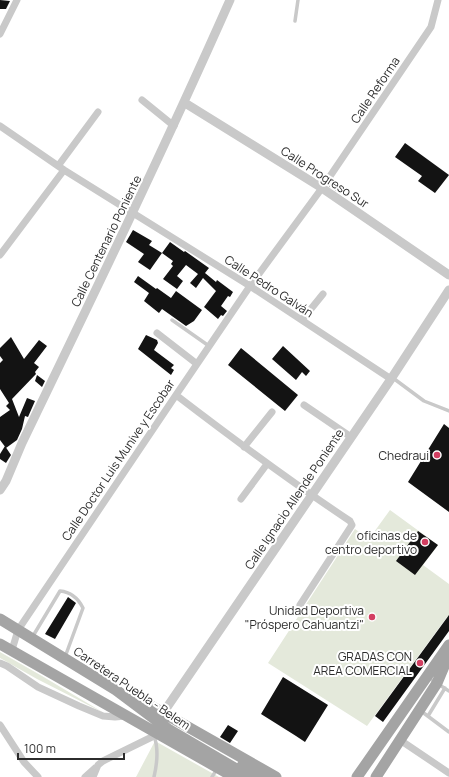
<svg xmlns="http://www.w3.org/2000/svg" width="449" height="777" viewBox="0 0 449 777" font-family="Manrope,sans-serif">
  <rect width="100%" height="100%" fill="#fff"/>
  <path fill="#e4e9db" d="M390 510 438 545 423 565 449 584V618L447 617 367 726 268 663 355 529 369 539Z
    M0 652 42 676 104 713 37 679 0 658Z
    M155 741 219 777H136Z"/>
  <path fill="#131313" d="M0 0 10 1 6 9H0Z
    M405 143 449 175 435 193 418 181 422 176 395 157Z
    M332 183 343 191 341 194 329 186Z
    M133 230 152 241 149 245 162 253 150 270 138 262 144 254 126 242Z
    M170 242 184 252 185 251 209 268 205 273 216 282 217 280 233 292 230 297 228 296 221 306 227 311 223 316 221 315 218 319 204 307 216 291 203 278 196 288 190 283 198 274 186 265 177 276 183 281 177 289 163 279 173 266 171 264 173 261 162 253Z
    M138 276 156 289 157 288 171 298 176 291 202 310 194 321 186 326 162 309 159 313 144 301 149 293 134 282Z
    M146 335 157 340 158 343 154 350 174 365 171 368 174 370 171 375 138 349Z
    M11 337 24 359 39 340 47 346 34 363 39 367 35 372 36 374 12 399 19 417 27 398 35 401 28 417 25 416 22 429 17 440 6 448 0 440V417L10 410 6 406 9 403 0 389V363L3 360 0 356V348Z
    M283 346 310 371 306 376 302 372 296 380 272 359Z
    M241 348 298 395 285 411 228 365Z
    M37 375 45 381 42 387 35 381Z
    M444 424 449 428V512L408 482Z
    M5 446 11 455 6 463 0 459V454Z
    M418 531 438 545 415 575 396 561Z
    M68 597 76 603 55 639 45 634Z
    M449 615V631L383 722 375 716Z
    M283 677 328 705 305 742 296 736 261 714Z
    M228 725 238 731 230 743 220 737Z"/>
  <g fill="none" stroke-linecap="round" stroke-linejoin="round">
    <path stroke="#c9c9c9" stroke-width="3.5" d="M295 21 298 0
      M172 320 209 346
      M393 378 424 401 449 411
      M33 636 60 591C71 592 78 598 83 608L65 657
      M432 680 449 691
      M421 711 449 732
      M428 716 445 688
      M154 777C157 764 159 749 154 736
      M212 777 217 769"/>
    <path stroke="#c9c9c9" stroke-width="7" d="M0 34 17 0
      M142 100 174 126
      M0 126 64 170 250 286 391 379
      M58 166 98 112
      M0 255 64 170
      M302 320 323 294
      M157 333 197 364
      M176 395C232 438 290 481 350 521L352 525 300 605
      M304 405 351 437
      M244 447 272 412
      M241 499 267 464
      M12 650 18 630 176 395 250 286 322 188 431 27 438 0
      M0 663 7 666 38 687 79 706 103 716 115 717 126 716
      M0 725 24 762 38 777
      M400 740 449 773
      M85 777 95 768
      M93 777 98 765 103 761 158 734"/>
    <path stroke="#c9c9c9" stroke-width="9" d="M185 103 322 188 449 275
      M0 490 6 481 22 443C93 296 164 149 230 0
      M159 719 391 379 449 290"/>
    <path stroke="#a4a4a4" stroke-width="11" d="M0 619 116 690 168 729 250 777
      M0 644 234 777
      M137 698 276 777
      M243 764 266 777
      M357 777 449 645
      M376 777 437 683 448 657"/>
  </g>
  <g fill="#d33e61" stroke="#fff" stroke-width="1.5">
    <circle cx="437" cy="455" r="4"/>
    <circle cx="425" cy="542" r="4"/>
    <circle cx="372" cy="617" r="4"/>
    <circle cx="420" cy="663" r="4"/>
  </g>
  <g text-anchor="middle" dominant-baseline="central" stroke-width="4" stroke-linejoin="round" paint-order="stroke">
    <g font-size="12" fill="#2c2c2c" stroke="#fff">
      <text transform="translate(375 90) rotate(-56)">Calle Reforma</text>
      <text transform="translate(325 177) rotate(33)">Calle Progreso Sur</text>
      <text transform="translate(106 241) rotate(-64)">Calle Centenario Poniente</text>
      <text transform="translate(269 286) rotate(33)">Calle Pedro Galván</text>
      <text transform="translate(118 460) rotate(-56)">Calle Doctor Luis Munive y Escobar</text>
      <text transform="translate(294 499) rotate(-56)">Calle Ignacio Allende Poniente</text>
      <text transform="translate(132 688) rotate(34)">Carretera Puebla - Belem</text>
    </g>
    <g font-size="12" fill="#2c2c2c" stroke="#fff" text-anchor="end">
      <text x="429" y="455">Chedraui</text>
      <text x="417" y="535">oficinas de<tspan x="417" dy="14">centro deportivo</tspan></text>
      <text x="364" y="610">Unidad Deportiva<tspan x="364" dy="14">"Próspero Cahuantzi"</tspan></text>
      <text x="412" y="656">GRADAS CON<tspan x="412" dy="14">AREA COMERCIAL</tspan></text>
    </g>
  </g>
  <path d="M18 753v6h106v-6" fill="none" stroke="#2c2c2c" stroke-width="2"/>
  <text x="24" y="753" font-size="12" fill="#2c2c2c" stroke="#ffffff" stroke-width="3" paint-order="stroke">100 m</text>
</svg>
